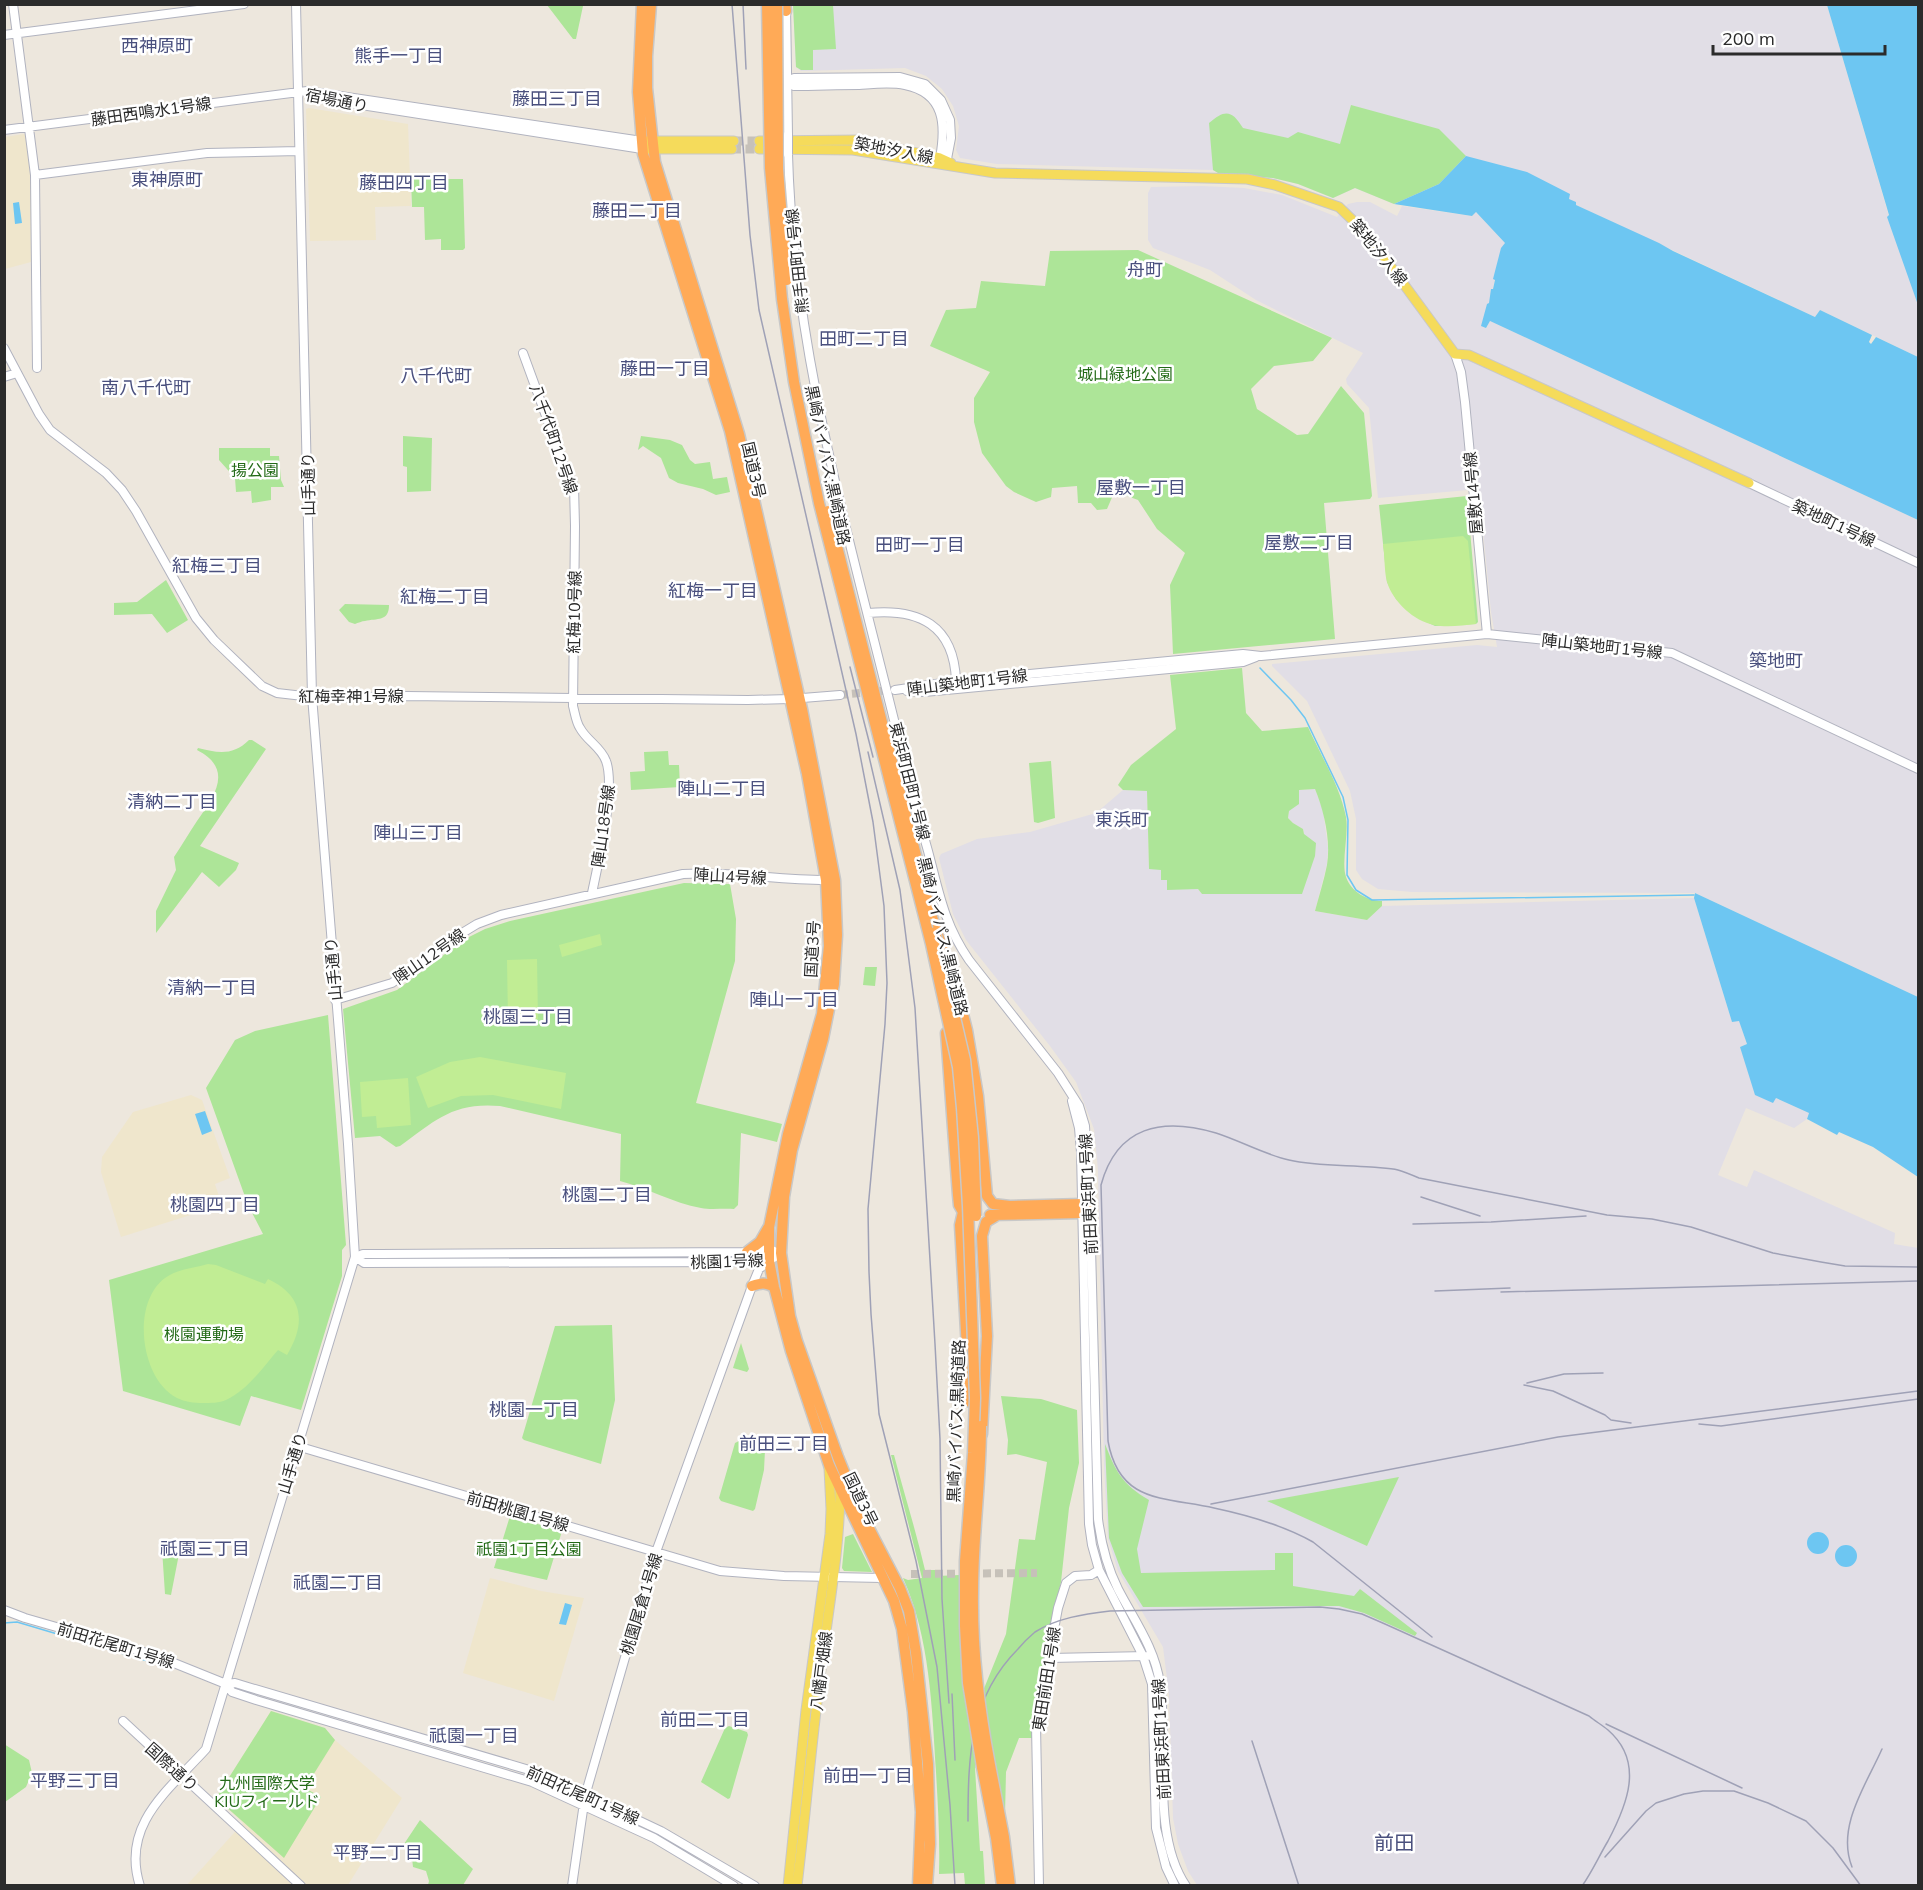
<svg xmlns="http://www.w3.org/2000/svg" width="1923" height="1890" viewBox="0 0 1923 1890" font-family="Mulish,'Noto Sans JP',sans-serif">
  <rect width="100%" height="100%" fill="#ede7dd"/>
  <path fill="#e1dee6" d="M793 5H1827L1893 230 1918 305V357L1820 310 1815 317 1576 205 1439 184 1394 204 1355 188 1333 198 1298 184 1273 178 1218 173 1213 170 997 164 960 158 956 150 959 126 953 106 942 89 926 76 905 68 801 71 796 67Z
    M1202 186 1244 188 1282 195 1337 217 1348 204 1357 202H1370L1397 216 1402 206 1472 216 1476 212 1505 243 1494 279H1495L1489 304 1486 328 1490 321 1918 520V997L1695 893 1412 892 1378 889 1362 879 1356 870V819L1350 791 1307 701 1272 666V664L1477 645 1497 647 1491 612 1479 489 1378 498 1369 408 1347 384 1346 379 1363 353 1256 300 1210 270 1153 248 1148 240V193L1151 187Z
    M1315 789 1323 810 1328 848 1327 864 1315 911 1367 920 1382 906 1694 898 1732 1022 1739 1020 1747 1044 1740 1047 1776 1098 1809 1113 1807 1119 1794 1128 1746 1108 1718 1175 1747 1187 1754 1170 1895 1233 1894 1244 1918 1248V1885H1197L1188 1871 1178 1844 1173 1818 1169 1695 1163 1647 1118 1571 1108 1539 1104 1465 1098 1170 1094 1129 1076 1082 1050 1046 966 940 953 914 939 858 941 854 977 839 1030 832 1096 813 1123 790 1147 791 1149 869H1161L1167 880 1198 889 1202 894H1302L1304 834 1303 829 1293 823 1288 818 1289 811 1299 790Z"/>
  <path fill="#efe6cc" d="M309 108 408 124 411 206 375 207 376 240 310 241 306 109Z
    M24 134 26 136 31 181 33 260 31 262 5 269V137Z
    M191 1095 202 1100 230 1178 215 1184 222 1205 121 1237 101 1172 102 1157 133 1112Z
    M490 1578 541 1591 584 1598 554 1701 463 1673Z
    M271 1711 325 1728 335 1740 402 1798 348 1885 186 1886 243 1823 216 1798Z"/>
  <path fill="#ade598" d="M577 4 583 6 576 39H573L547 5Z
    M793 5H833L836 49 813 50V70H801L796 67Z
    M1351 105 1439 129 1466 156 1439 184 1394 204 1355 188 1333 198 1298 184 1273 178 1218 173 1213 170 1209 123C1225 109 1232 110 1243 128L1288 138 1298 132 1340 144Z
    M411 179H463L465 248 463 250H441V239L425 240 424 207H412Z
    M1138 250 1332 338 1313 361 1274 366 1251 389 1257 409 1297 435 1308 434 1341 386 1364 413 1372 496 1370 499 1324 503 1335 639 1173 654 1170 585 1185 553 1157 529 1138 500 1119 493 1113 495 1107 509 1097 510 1091 503H1078L1077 486 1052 488 1051 497 1036 502 1014 492 1006 486 982 453 974 422V398L990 372 930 346 946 310 976 308 981 281 1045 286 1050 251Z
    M403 436 432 438 431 491 407 492V467L403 466Z
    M641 436 670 440 682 445 690 460 695 464 710 462 713 479 727 477 730 492 716 495 703 489 678 483 669 478 661 458 643 446 638 450Z
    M219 448H270V456H279L281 480 284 487H271V500L252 503 251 491 236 492 235 478 219 460Z
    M1467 496 1478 622 1476 624 1435 626 1416 617 1396 599 1387 582 1379 505Z
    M166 580 188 620 167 633 152 614 114 615V603L137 602Z
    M345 604 389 605C389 622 377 618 365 621 362 621 358 623 355 624L349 622 339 610Z
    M1242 668 1246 713 1262 731 1308 727C1321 756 1340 786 1346 817 1349 834 1341 862 1346 877 1351 892 1368 901 1382 901V906L1367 920 1315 911C1319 896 1324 880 1327 865 1331 840 1324 811 1315 789L1299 790V804L1289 811 1288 818 1293 823 1303 829 1304 834 1316 843 1315 856 1302 894H1202L1198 889 1167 890V880H1161V870L1149 869 1147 791 1123 790 1118 785 1131 765 1176 729 1170 675Z
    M249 740H252L266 749 200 846 239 863 236 870 219 887 202 872 156 933V911L176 870 174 857C182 845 189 833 197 821 215 795 234 769 197 750L198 748C218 753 233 756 249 740Z
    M668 751 669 765H679L680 787 631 790 630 772 645 771 644 752Z
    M1051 761 1055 818 1038 823 1034 822 1029 763Z
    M684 883 730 884 736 919 735 961 696 1103 782 1124 777 1142 741 1133 738 1205 734 1209C723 1208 711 1210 701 1208 673 1203 647 1188 620 1181L621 1134 500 1106C453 1102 436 1120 400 1146L396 1147 380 1136 355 1138 343 1009 397 990 465 939 485 929 510 921Z
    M865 967H877L875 986 863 985Z
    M328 1015 346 1245 342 1250V1276L301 1410 251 1396 240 1426 123 1391 109 1280 263 1234 248 1205 206 1088 235 1040 255 1031Z
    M612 1325 615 1400 601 1464 524 1440 522 1438 555 1326Z
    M741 1343 749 1369 747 1372 733 1368Z
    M1001 1396 1041 1399 1077 1410 1079 1463 1069 1508 1061 1582 1044 1657 1034 1717 1033 1738H1019L1006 1772 1005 1816 985 1712 975 1755V1768L980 1851H983L985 1885H965L964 1873 939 1874C940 1840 938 1806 936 1772 932 1708 930 1637 903 1578L908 1580 922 1578 891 1455H894C904 1493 916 1531 925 1570H938V1576L959 1575 960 1628 983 1691 1006 1634 1019 1539 1035 1540 1047 1462 1016 1454 1007 1455 1008 1440Z
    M739 1441 765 1450 764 1470 755 1509 753 1511 721 1501 719 1498 735 1443Z
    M1105 1444C1116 1472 1122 1484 1149 1500L1137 1549 1141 1573 1275 1570V1553H1293V1586L1354 1596 1360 1589 1417 1633 1415 1636 1364 1613 1339 1606 1143 1607 1122 1573 1109 1538Z
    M1399 1477 1367 1546 1267 1501Z
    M510 1516 562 1531 547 1580 494 1568Z
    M853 1534 872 1572 844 1571 842 1568 845 1537Z
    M162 1549 179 1554 171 1595 165 1594Z
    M271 1711 325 1728 335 1740 305 1788 321 1797 284 1858 216 1798Z
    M729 1726 747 1732 748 1735 730 1798 728 1799 701 1782 725 1728Z
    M4 1744 29 1760 32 1773 26 1787 5 1802Z
    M420 1820 473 1869 463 1885H428L429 1881 426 1871 413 1867 412 1858 404 1844Z"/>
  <path fill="#c1ed94" d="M1463 536 1468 541 1476 624C1463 625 1448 628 1434 625 1414 621 1393 602 1387 582 1384 570 1385 556 1383 544Z
    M600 934 602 945 562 957 559 945Z
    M537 959 538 1019 508 1020 507 960Z
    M480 1057 566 1073 561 1109 493 1095 461 1096 428 1108 416 1077 450 1062Z
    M408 1078 411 1125 377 1128 376 1116 362 1117 360 1082Z
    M208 1264 216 1265 265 1284 268 1279C304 1296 306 1323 287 1355L278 1350C263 1367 248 1390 226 1400 219 1403 211 1403 203 1403 194 1403 185 1402 177 1398 140 1379 131 1303 165 1278 177 1269 194 1268 208 1264Z"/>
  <path fill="#6dc6f2" d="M1827 5H1918V305L1887 217 1889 215Z
    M1466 156 1527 172 1570 194 1569 199 1576 202V205L1659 243 1673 251 1815 317 1820 310 1872 335 1869 342 1871 344 1876 337 1918 357V520L1490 321 1486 328 1481 326 1487 304 1489 303 1491 289H1493L1495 280 1493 279 1501 248 1505 243 1476 212 1472 216 1394 204 1439 184Z
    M19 202 22 223 15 224 13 203Z
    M1695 893 1918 997V1177L1873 1147 1839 1132 1837 1135 1807 1119 1809 1113 1776 1098 1773 1103 1755 1095 1740 1047 1747 1044 1739 1021 1732 1022 1694 898Z
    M205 1111 212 1131 202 1135 195 1114Z
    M1807 1543a11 11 0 1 1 22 0a11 11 0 1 1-22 0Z
    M1835 1556a11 11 0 1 1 22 0a11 11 0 1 1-22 0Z
    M565 1603 572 1605 566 1625 559 1624Z"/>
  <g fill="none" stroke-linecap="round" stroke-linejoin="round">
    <path stroke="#6dc6f2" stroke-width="1.5" d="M1260 668 1291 700 1305 718 1343 797 1348 820 1347 875 1356 890 1372 900 1694 895
      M4 1623 17 1622 168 1667"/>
    <path stroke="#c6c1b9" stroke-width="8" stroke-dasharray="8 4" stroke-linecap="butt" d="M840 695 892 690
      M911 1574 1037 1573"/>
    <path stroke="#c6c1b9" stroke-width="9" stroke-dasharray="9 4.5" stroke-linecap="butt" d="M734 141H759
      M732 149H759"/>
    <g stroke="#b1b3bf" stroke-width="10">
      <path id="minor" d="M13 4 35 175 37 368
        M786 6 788 135
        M4 35 244 4
        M787 82 794 78 900 77 925 84 941 100 950 120 951 138 946 164
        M787 82 794 86C816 86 837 85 859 85 874 84 890 82 905 85 945 93 946 125 940 158L943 162
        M323 99 642 149
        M4 130 307 91 642 141
        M788 154C793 349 849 536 895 724 905 766 916 809 928 851 939 892 944 924 969 960L1058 1073 1079 1106 1085 1126 1090 1208 1098 1519C1101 1542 1107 1567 1118 1589 1134 1620 1155 1648 1160 1684 1169 1745 1150 1833 1186 1886
        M35 175 207 153 299 151
        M4 348 39 414 50 430 106 473 122 490 136 511 196 618 214 640 262 686 277 693 321 698 407 696 748 700 790 699 840 695
        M523 353 564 465 574 486 575 526 573 706C575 713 576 722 580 728 587 741 601 747 606 761 616 787 598 864 592 893
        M1455 354 1461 372 1465 402 1487 634
        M4 377 17 373
        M1749 483 1918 563
        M868 613C919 608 954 625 956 681
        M895 690 956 681 1243 654 1261 656 1487 634 1672 653 1918 769
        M907 691 924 692 957 689 1243 662 1256 657
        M335 1000 392 983 454 938 477 924 501 915 683 874C733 871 782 881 831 880
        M1072 1101 1079 1128 1081 1152 1089 1524 1092 1545 1099 1570 1143 1656 1152 1684 1156 1828 1166 1867 1175 1886
        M355 1257 364 1263 750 1262 769 1261 781 1253
        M355 1257 363 1254H380L747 1252 769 1249 774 1251
        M297 1446 720 1571 784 1576 882 1578
        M4 1610 25 1618 154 1655 226 1684
        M1050 1658 1147 1656
        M123 1721 301 1886
        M140 1886C120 1824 170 1789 206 1749L355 1257 348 1144 312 696 296 4
        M572 1886 585 1796 639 1609 656 1552 752 1286 759 1269 769 1261
        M734 1886 654 1838 532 1782 256 1700 232 1692 226 1684 235 1683 248 1687 536 1772 661 1831 755 1886
        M1039 1886 1036 1725 1058 1608 1066 1583 1075 1576 1091 1575 1099 1570"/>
    </g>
    <g stroke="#c8c8c8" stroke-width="11">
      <path id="major" d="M647 141H734
        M759 141 858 140 940 158 951 163
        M648 149H732
        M759 149 853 150 995 173 1247 179 1275 185 1339 207 1367 234 1455 354 1469 355 1749 483
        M788 1886 806 1710 830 1534 831 1509 829 1468
        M797 1886C806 1811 812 1736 822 1662 829 1604 840 1547 840 1489"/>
    </g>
    <g stroke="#c8c8c8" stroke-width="13">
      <path id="highway" d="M642 4 638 92 643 154 730 431 807 774 826 880 829 946 822 1014 788 1134 769 1227V1261L774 1287 791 1351 829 1465 894 1601 902 1629 913 1712 921 1812 918 1886
        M651 4 647 56V88L655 162 739 434 802 709 835 880 837 935 834 984 823 1039 792 1150 784 1197 781 1253 790 1316 797 1341 838 1457 860 1511 900 1588 909 1611 916 1653 928 1764 930 1844 927 1886
        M785 4 786 11
        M929 908 957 991 967 1030 978 1096 987 1196 993 1204 1010 1206 1082 1204 1090 1208
        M946 1033 958 1195 959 1205 963 1212 960 1225 970 1402
        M990 1215 1081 1213 1090 1208
        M747 1252 760 1242 768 1228
        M752 1286C761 1283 765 1282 774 1287
        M982 1434 987 1336 982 1236 986 1222 996 1216
        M990 1765 1004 1837 1010 1886
        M982 1767 996 1838 1002 1886"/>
    </g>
    <use href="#minor" stroke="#fff" stroke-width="8"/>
    <use href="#major" stroke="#f5db5b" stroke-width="9"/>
    <use href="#highway" stroke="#ffaa57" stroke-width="10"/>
    <path stroke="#9fa1b6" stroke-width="1.5" d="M732 4 750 235 759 310 856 734 873 822 884 906 887 983 885 1024 868 1209 869 1272 871 1314 879 1414 916 1561 937 1667 950 1805 955 1886
      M743 4 746 69
      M850 667 873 757
      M868 752 900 890 915 1008 935 1344 940 1439 942 1599 949 1703
      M1421 1197 1480 1216
      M1413 1224 1491 1222 1586 1216
      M1435 1291 1510 1288
      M1501 1292 1918 1281
      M1527 1383 1564 1374 1603 1373
      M1524 1385 1553 1391 1605 1415 1611 1420 1631 1423
      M1699 1424 1721 1426 1918 1399
      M1211 1504 1558 1437 1918 1391
      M1432 1637 1313 1542C1283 1525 1247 1515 1214 1508 1165 1497 1119 1504 1108 1441L1101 1185C1117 1126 1162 1117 1216 1133 1241 1141 1263 1154 1289 1160 1315 1166 1344 1165 1371 1167 1380 1168 1390 1168 1398 1170 1405 1172 1412 1175 1419 1178L1607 1215 1652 1219 1691 1227 1773 1253 1821 1262 1845 1266 1918 1267
      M952 1694 955 1760
      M1606 1724 1742 1788
      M1252 1741 1299 1886
      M968 1821C968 1756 970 1697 1018 1649 1023 1643 1029 1637 1035 1632 1057 1618 1084 1614 1110 1611L1320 1607 1339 1609 1362 1614 1385 1624 1589 1716C1595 1721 1602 1725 1608 1730 1645 1762 1627 1805 1608 1841 1599 1856 1592 1872 1582 1886
      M1605 1857 1646 1811 1656 1803 1684 1794 1703 1791H1734L1768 1803 1806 1821 1833 1848 1861 1886
      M1852 1867C1836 1827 1866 1785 1882 1749"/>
    <g stroke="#b1b3bf" stroke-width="10" stroke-linecap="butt">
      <path id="minor-bridge" d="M788 135V154"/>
    </g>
    <g stroke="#c8c8c8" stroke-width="13" stroke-linecap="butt">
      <path id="highway-bridge" d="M767 4 770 168 782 299 794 382 819 503 931 944 958 1067 962 1108 968 1206 975 1398 973 1453 965 1561V1626L968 1683 982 1767
        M777 4 778 169 787 280
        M828 511 931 914
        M935 932 965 1060 973 1138 976 1216
        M981 1426C981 1481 973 1536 973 1591 972 1650 979 1708 990 1765"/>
    </g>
    <use href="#minor-bridge" stroke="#fff" stroke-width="8"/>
    <use href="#highway-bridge" stroke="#ffaa57" stroke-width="10"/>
  </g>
  <g text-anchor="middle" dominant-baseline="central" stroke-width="5" stroke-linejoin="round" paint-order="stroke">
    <g font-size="16" fill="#2b2b2b" stroke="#fff">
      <text transform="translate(337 100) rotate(11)">宿場通り</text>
      <text transform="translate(151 111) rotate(-8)">藤田西鳴水1号線</text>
      <text transform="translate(894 150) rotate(11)">築地汐入線</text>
      <text transform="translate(1379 252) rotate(51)">築地汐入線</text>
      <text transform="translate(797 261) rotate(-96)">熊手田町1号線</text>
      <text transform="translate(554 439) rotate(71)">八千代町12号線</text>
      <text transform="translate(828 465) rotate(78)">黒崎バイパス;黒崎道路</text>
      <text transform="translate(754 470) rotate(77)">国道3号</text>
      <text transform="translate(308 484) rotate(-91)">山手通り</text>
      <text transform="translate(1473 493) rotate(-95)">屋敷14号線</text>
      <text transform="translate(1834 523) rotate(25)">築地町1号線</text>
      <text transform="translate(574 612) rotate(-89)">紅梅10号線</text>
      <text transform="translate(1602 646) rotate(6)">陣山築地町1号線</text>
      <text transform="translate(967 682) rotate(-7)">陣山築地町1号線</text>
      <text x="351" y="696">紅梅幸神1号線</text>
      <text transform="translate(910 781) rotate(76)">東浜町田町1号線</text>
      <text transform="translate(603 826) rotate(-82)">陣山18号線</text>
      <text transform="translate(730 876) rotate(3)">陣山4号線</text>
      <text transform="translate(943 936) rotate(76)">黒崎バイパス;黒崎道路</text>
      <text transform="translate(812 949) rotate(-87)">国道3号</text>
      <text transform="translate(429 956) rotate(-35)">陣山12号線</text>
      <text transform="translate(333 969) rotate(-95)">山手通り</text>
      <text transform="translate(1088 1194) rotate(-93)">前田東浜町1号線</text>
      <text transform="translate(727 1261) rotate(-2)">桃園1号線</text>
      <text transform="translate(956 1421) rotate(-88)">黒崎バイパス;黒崎道路</text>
      <text transform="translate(292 1463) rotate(-73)">山手通り</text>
      <text transform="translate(861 1499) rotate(64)">国道3号</text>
      <text transform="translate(518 1511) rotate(16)">前田桃園1号線</text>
      <text transform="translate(641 1604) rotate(-73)">桃園尾倉1号線</text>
      <text transform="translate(116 1645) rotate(17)">前田花尾町1号線</text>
      <text transform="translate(821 1671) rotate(-83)">八幡戸畑線</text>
      <text transform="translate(1046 1679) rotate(-81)">東田前田1号線</text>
      <text transform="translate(1161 1739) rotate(-93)">前田東浜町1号線</text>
      <text transform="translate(172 1767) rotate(42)">国際通り</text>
      <text transform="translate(583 1795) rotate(24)">前田花尾町1号線</text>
    </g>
    <g font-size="16" fill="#246b18" stroke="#fff">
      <text x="1125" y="374">城山緑地公園</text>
      <text x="255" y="470">揚公園</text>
      <text x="204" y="1334">桃園運動場</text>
      <text x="529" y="1549">祇園1丁目公園</text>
      <text x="267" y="1783">九州国際大学<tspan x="267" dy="18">KIUフィールド</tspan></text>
    </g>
    <g font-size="18" fill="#4a507e" stroke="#fff">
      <text x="157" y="45">西神原町</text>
      <text x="399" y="55">熊手一丁目</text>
      <text x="557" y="98">藤田三丁目</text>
      <text x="167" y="179">東神原町</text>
      <text x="404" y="182">藤田四丁目</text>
      <text x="637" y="210">藤田二丁目</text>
      <text x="1145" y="269">舟町</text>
      <text x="864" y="338">田町二丁目</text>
      <text x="665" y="368">藤田一丁目</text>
      <text x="436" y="375">八千代町</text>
      <text x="146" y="387">南八千代町</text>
      <text x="1141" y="487">屋敷一丁目</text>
      <text x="1309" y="542">屋敷二丁目</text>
      <text x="920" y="544">田町一丁目</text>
      <text x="217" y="565">紅梅三丁目</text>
      <text x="713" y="590">紅梅一丁目</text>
      <text x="445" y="596">紅梅二丁目</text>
      <text x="1776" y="660">築地町</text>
      <text x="722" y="788">陣山二丁目</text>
      <text x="172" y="801">清納二丁目</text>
      <text x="1122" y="819">東浜町</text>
      <text x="418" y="832">陣山三丁目</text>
      <text x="212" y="987">清納一丁目</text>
      <text x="794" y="999">陣山一丁目</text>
      <text x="528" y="1016">桃園三丁目</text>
      <text x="607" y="1194">桃園二丁目</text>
      <text x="215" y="1204">桃園四丁目</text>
      <text x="534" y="1409">桃園一丁目</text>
      <text x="784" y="1443">前田三丁目</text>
      <text x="205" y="1548">祇園三丁目</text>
      <text x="338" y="1582">祇園二丁目</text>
      <text x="705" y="1719">前田二丁目</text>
      <text x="474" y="1735">祇園一丁目</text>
      <text x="868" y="1775">前田一丁目</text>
      <text x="75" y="1780">平野三丁目</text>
      <text x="378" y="1852">平野二丁目</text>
    </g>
    <g font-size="20" fill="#4a507e" stroke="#fff">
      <text x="1394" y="1842">前田</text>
    </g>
  </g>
  <rect width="1923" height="1890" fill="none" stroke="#2b2b2b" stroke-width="12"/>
  <path d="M1713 45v9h172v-9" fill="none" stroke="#2b2b2b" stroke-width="3"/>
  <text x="1722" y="45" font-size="18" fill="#2b2b2b" stroke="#ffffff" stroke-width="4.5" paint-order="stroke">200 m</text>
</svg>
